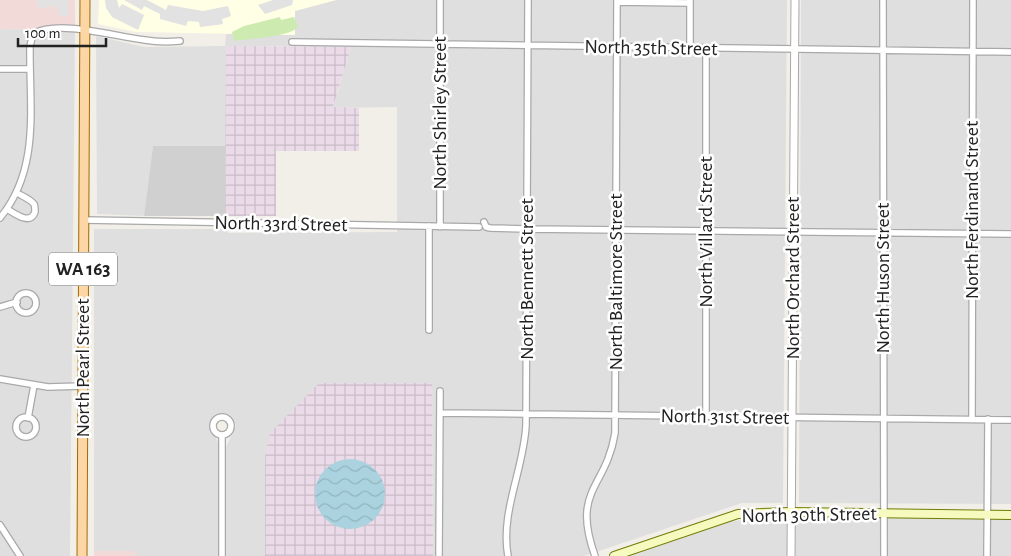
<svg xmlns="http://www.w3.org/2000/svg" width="1011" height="556" viewBox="0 0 1011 556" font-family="'Alegreya Sans',sans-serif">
  <defs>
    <pattern id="industrial-grid" width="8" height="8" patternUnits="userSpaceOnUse" patternTransform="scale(1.25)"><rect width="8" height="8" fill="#ebdbe8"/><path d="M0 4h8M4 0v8" fill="none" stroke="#c9bcc7"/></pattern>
    <pattern id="water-waves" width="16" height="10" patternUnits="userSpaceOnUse" patternTransform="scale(1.25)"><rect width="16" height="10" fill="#aad3df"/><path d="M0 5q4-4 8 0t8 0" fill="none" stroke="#92b5bf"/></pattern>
  </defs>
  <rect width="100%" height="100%" fill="#f2efe9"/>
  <path fill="#e0dfdf" d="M336 0H787L783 503H742L584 556H433L432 383 265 458V556H226L225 449 236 426 232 417 223 413 214 417 210 426 219 444 218 556H135V551H94V229H227L228 233 397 232V107L333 108 351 47 226 46V146H153L144 216 97 214 96 36 144 47 225 46 226 34 295 35 294 11Z
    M801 0H1011V504L799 503Z
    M0 29 75 30 70 556H0Z
    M760 517 1011 518V556H630L729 522Z"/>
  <path fill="#f2dad9" d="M0 0H75V30L0 29Z
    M94 551H135V556H94Z"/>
  <path fill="url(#industrial-grid)" d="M226 46 351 47 333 107 359 108V151H276V216H225Z
    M319 383H432L433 556H265V457L270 433Z"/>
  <path fill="#ffffe5" d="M99 0H336L295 11V35L136 32 98 24Z"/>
  <path fill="#d0d0d0" d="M153 146H226L225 216H144Z"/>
  <path fill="#cdebb0" d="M280 17 281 20 294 17 298 27C289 37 249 39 234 41L232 32 244 26Z"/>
  <path fill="#e2e2e2" d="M37 0H68V16H59L57 8 53 6H49V9L38 7Z
    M105 0H117L119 8 122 4 144 15 138 30 112 17 106 8Z
    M124 0H147L166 10 168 5 203 11 228 6 231 16 222 19 223 24 217 25 200 27 199 22 188 21 186 26 160 19V14L144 6 142 10Z
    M273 0H293L292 5 265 14 258 5Z"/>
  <path fill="url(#water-waves)" d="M315 494a35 35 0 1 1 70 0a35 35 0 1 1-70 0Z"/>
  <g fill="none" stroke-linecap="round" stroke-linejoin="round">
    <g stroke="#a9a9a9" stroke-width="8">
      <path id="minor" d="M883 0 884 556
        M617 2 690 3
        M292 42 1011 52
        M690 48V0
        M706 48V416
        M0 69H29
        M7 209C14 213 30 226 35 212 35 209 35 206 34 204 30 199 22 196 17 193
        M0 218C41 168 29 106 30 46L33 34C59 19 116 37 145 40 156 42 168 42 180 41
        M84 220 479 227
        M484 222 486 227 490 228 527 229 1011 234
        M440 227V0
        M16 303a10 10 0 1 1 20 0a10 10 0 1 1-20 0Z
        M0 307 17 302
        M429 330V226
        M0 379 48 387 83 386
        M440 413 1011 420
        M213 426a9 9 0 1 1 18 0a9 9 0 1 1-18 0Z
        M16 427a10 10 0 1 1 20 0a10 10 0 1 1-20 0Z
        M28 418 34 385
        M972 419 973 0
        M0 525 20 556
        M222 556V436
        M439 556 440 391
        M508 556C500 512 524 469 526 425L528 0
        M595 556C571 489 606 489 615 433L617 0
        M987 556 988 419"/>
    </g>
    <g stroke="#a9a9a9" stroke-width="9">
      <path id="tertiary" d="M791 556 795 0"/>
    </g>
    <g stroke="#707d05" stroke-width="10">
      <path id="secondary" d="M614 556 738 514 791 512 1011 515"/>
    </g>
    <g stroke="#a06b00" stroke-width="11">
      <path id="primary" d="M82 556 85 0"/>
    </g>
    <use href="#minor" stroke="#fff" stroke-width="5.5"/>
    <use href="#tertiary" stroke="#fff" stroke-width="7"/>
    <use href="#secondary" stroke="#f7fabf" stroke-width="8"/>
    <use href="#primary" stroke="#fcd6a4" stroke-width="9"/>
  </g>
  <g text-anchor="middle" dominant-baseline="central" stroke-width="5" stroke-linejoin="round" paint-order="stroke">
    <rect fill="#fff" stroke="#646464" stroke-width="1" x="49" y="252.5" width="68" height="33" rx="4"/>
    <g font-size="19" font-weight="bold" fill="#222">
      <text x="83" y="269">WA 163</text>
    </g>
    <g font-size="20" fill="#222" stroke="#fff">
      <text transform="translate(651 48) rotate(1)">North 35th Street</text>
      <text transform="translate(440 113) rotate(-90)">North Shirley Street</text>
      <text transform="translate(972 210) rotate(-90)">North Ferdinand Street</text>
      <text transform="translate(281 224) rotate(1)">North 33rd Street</text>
      <text transform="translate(706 232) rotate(-90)">North Villard Street</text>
      <text transform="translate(793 278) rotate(-90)">North Orchard Street</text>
      <text transform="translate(883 278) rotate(-90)">North Huson Street</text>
      <text transform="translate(527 279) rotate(-90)">North Bennett Street</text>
      <text transform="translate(616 282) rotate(-90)">North Baltimore Street</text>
      <text transform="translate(83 368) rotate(-90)">North Pearl Street</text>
      <text transform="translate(725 417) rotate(1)">North 31st Street</text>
      <text transform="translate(809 515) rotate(-1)">North 30th Street</text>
    </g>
  </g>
  <path d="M18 38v8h88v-8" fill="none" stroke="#222222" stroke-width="2.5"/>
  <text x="25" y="38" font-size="15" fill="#222222" stroke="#ffffff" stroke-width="4" paint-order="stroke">100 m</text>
</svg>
